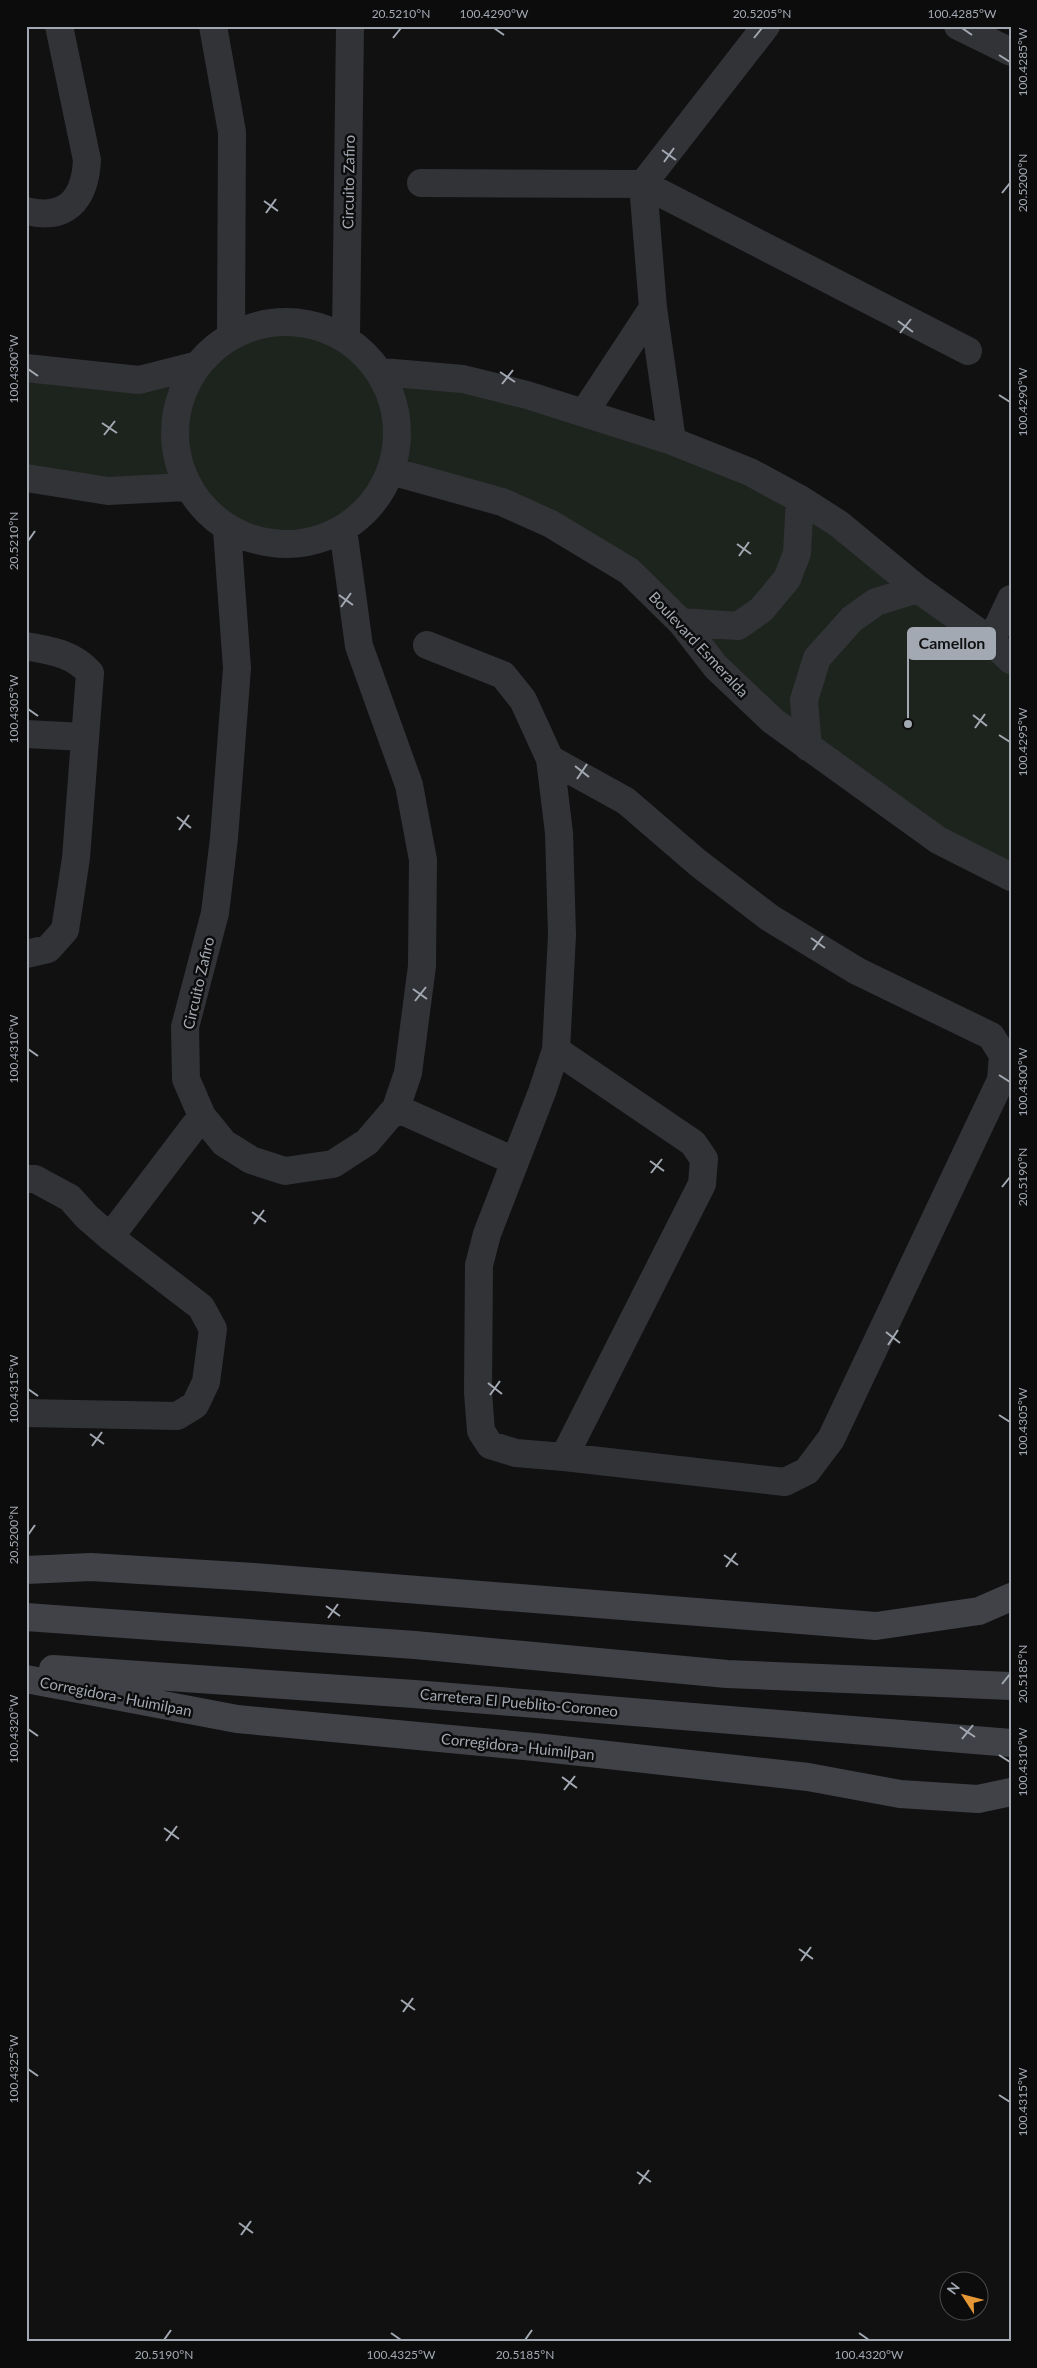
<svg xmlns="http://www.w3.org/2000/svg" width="1037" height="2368" viewBox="0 0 1037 2368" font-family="Lato,sans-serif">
  <rect width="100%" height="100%" fill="#111112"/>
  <path fill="#1d241d" d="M288 320 346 337 382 372 463 379 750 472 1011 660V877L773 721 681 622 551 524 397 472 368 509 343 529 285 546 227 530 186 487 174 435 180 483 26 478V368L194 366 231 334Z"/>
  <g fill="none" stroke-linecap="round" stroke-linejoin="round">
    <path stroke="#323337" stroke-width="28" d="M213 26 232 132 231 334
      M958 26 1011 52
      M421 183 643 184 968 351
      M26 211C67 221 85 199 87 160L59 26
      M175 433a111 111 0 1 1 222 0a111 111 0 1 1-222 0Z
      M346 337 350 26
      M26 368 139 380 194 366
      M382 372 463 379 527 395 672 441 750 472 800 499 839 524 918 589 991 641 1011 660
      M584 413 653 308
      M672 441 653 308 643 184 766 26
      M391 471 502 502 551 524 629 571 681 622 716 667 773 721 938 840 1011 877
      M26 478 108 491 186 487
      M227 530 237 668 224 838 215 913 185 1027 186 1079 202 1116 224 1143 251 1160 285 1171 333 1164 367 1142 396 1108 408 1073 422 966 423 860 409 785 359 646 343 529
      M681 622 738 626 761 610 787 579 797 553 800 499
      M991 641 1011 599
      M427 645 503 675 523 700 550 759 559 833 562 935 556 1050 542 1092 487 1234 479 1265 478 1393 481 1431 490 1445 516 1453 564 1457 785 1482 807 1471 831 1439 1001 1080 1003 1055 991 1036 857 971 770 918 698 863 626 801 550 759
      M26 646C51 651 73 653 90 673L76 858 65 930 48 949 26 954
      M26 734 85 737
      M808 747 804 700 817 658 852 619 876 602 918 589
      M556 1050 693 1143 704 1159 702 1184 564 1457
      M396 1108 514 1161
      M26 1179H35L70 1198 87 1217 110 1237 201 1307 213 1329 206 1382 195 1405 177 1416 26 1413
      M110 1237 202 1116"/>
    <path stroke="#404247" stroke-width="28" d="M26 1570 91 1567 254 1577 876 1626 979 1611 1011 1597
      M26 1617 415 1645 727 1674 1011 1686
      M53 1669 414 1694 1011 1743
      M26 1679 237 1719 535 1747 808 1777 900 1794 978 1799 1011 1792"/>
  </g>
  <path fill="none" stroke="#a3a9b2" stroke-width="2" d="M494 28 504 35M962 28 972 35M393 38 401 28M754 38 762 28M999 55 1010 62M662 150 676 160M664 162 674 148M1002 193 1010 183M264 201 278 211M266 213 276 199M898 321 913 332M900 333 911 319M28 369 38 376M500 372 515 382M502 384 513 370M999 395 1010 402M102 423 117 433M104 435 115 421M28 541 35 531M737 544 751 554M739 556 749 542M339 595 353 605M341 607 351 593M28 709 38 716M973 715 987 726M975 728 985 714M999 735 1010 742M575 766 589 777M577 779 587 764M177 817 191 828M179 830 189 815M811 938 825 948M813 950 823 936M413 989 427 999M415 1001 426 987M28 1049 38 1056M999 1075 1010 1082M650 1161 664 1171M651 1173 662 1159M1002 1187 1010 1177M252 1212 266 1222M254 1224 264 1210M886 1332 900 1343M888 1345 898 1330M488 1383 502 1394M28 1389 38 1396M490 1395 500 1381M999 1415 1010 1422M90 1434 104 1444M92 1446 102 1432M28 1535 35 1525M724 1555 738 1565M726 1567 736 1553M326 1606 340 1616M328 1618 338 1604M1002 1684 1010 1674M960 1727 975 1737M28 1729 38 1736M962 1739 973 1725M999 1755 1010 1762M562 1777 577 1788M564 1790 575 1776M164 1828 179 1839M166 1841 177 1826M799 1949 813 1959M801 1961 811 1947M401 2000 415 2010M403 2012 413 1998M28 2069 38 2076M999 2095 1010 2102M637 2172 651 2182M639 2184 649 2170M239 2223 253 2233M241 2235 251 2221M391 2333 401 2340M859 2333 869 2340M164 2340 171 2330M525 2340 532 2330"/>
  <g text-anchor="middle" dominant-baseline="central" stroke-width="5" stroke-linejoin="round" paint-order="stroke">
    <g font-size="15" fill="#a3a9b2" stroke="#0c0c0d">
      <text transform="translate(348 182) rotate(-89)">Circuito Zafiro</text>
      <text transform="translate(699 644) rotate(47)">Boulevard Esmeralda</text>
      <text transform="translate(198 983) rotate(-77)">Circuito Zafiro</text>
      <text transform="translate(116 1696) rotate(11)">Corregidora- Huimilpan</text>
      <text transform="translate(519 1702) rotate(5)">Carretera El Pueblito-Coroneo</text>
      <text transform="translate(518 1746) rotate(6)">Corregidora- Huimilpan</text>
    </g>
  </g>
  <path fill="none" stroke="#a3a9b2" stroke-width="2" d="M908 724L908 644"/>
  <circle fill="#a3a9b2" stroke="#0c0c0d" stroke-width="2" cx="908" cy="724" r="5"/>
  <rect fill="#a3a9b2" stroke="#a3a9b2" stroke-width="2" x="908" y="628" width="87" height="31" rx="5"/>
  <g font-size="16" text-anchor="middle" font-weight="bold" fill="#111">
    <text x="952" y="649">Camellon</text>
  </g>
  <rect width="1037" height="2368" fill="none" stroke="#0c0c0d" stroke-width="55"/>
  <g transform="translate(964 2296) rotate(306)"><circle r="24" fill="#0c0c0d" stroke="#484b4f"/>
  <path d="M0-4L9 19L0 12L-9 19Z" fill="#e69735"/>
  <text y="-8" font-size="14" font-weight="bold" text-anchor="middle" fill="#a3a9b2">N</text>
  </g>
  <rect x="28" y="28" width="982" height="2312" fill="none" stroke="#a3a9b2" stroke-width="2"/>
  <g font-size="12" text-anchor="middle" fill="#a3a9b2">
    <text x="401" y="18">20.5210°N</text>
    <text x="494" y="18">100.4290°W</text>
    <text x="762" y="18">20.5205°N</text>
    <text x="962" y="18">100.4285°W</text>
    <text transform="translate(1023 62) rotate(-90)" y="4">100.4285°W</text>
    <text transform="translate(1023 183) rotate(-90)" y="4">20.5200°N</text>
    <text transform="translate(14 369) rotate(-90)" y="4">100.4300°W</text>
    <text transform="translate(1023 402) rotate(-90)" y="4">100.4290°W</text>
    <text transform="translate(14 541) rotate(-90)" y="4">20.5210°N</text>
    <text transform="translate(14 709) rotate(-90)" y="4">100.4305°W</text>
    <text transform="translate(1023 742) rotate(-90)" y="4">100.4295°W</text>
    <text transform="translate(14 1049) rotate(-90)" y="4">100.4310°W</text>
    <text transform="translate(1023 1082) rotate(-90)" y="4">100.4300°W</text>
    <text transform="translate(1023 1177) rotate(-90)" y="4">20.5190°N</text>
    <text transform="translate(14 1389) rotate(-90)" y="4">100.4315°W</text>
    <text transform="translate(1023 1422) rotate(-90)" y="4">100.4305°W</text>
    <text transform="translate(14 1535) rotate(-90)" y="4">20.5200°N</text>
    <text transform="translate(1023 1674) rotate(-90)" y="4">20.5185°N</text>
    <text transform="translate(14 1729) rotate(-90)" y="4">100.4320°W</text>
    <text transform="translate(1023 1762) rotate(-90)" y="4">100.4310°W</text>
    <text transform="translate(14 2069) rotate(-90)" y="4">100.4325°W</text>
    <text transform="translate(1023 2102) rotate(-90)" y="4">100.4315°W</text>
    <text x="164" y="2359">20.5190°N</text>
    <text x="401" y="2359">100.4325°W</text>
    <text x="525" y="2359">20.5185°N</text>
    <text x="869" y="2359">100.4320°W</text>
  </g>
</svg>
